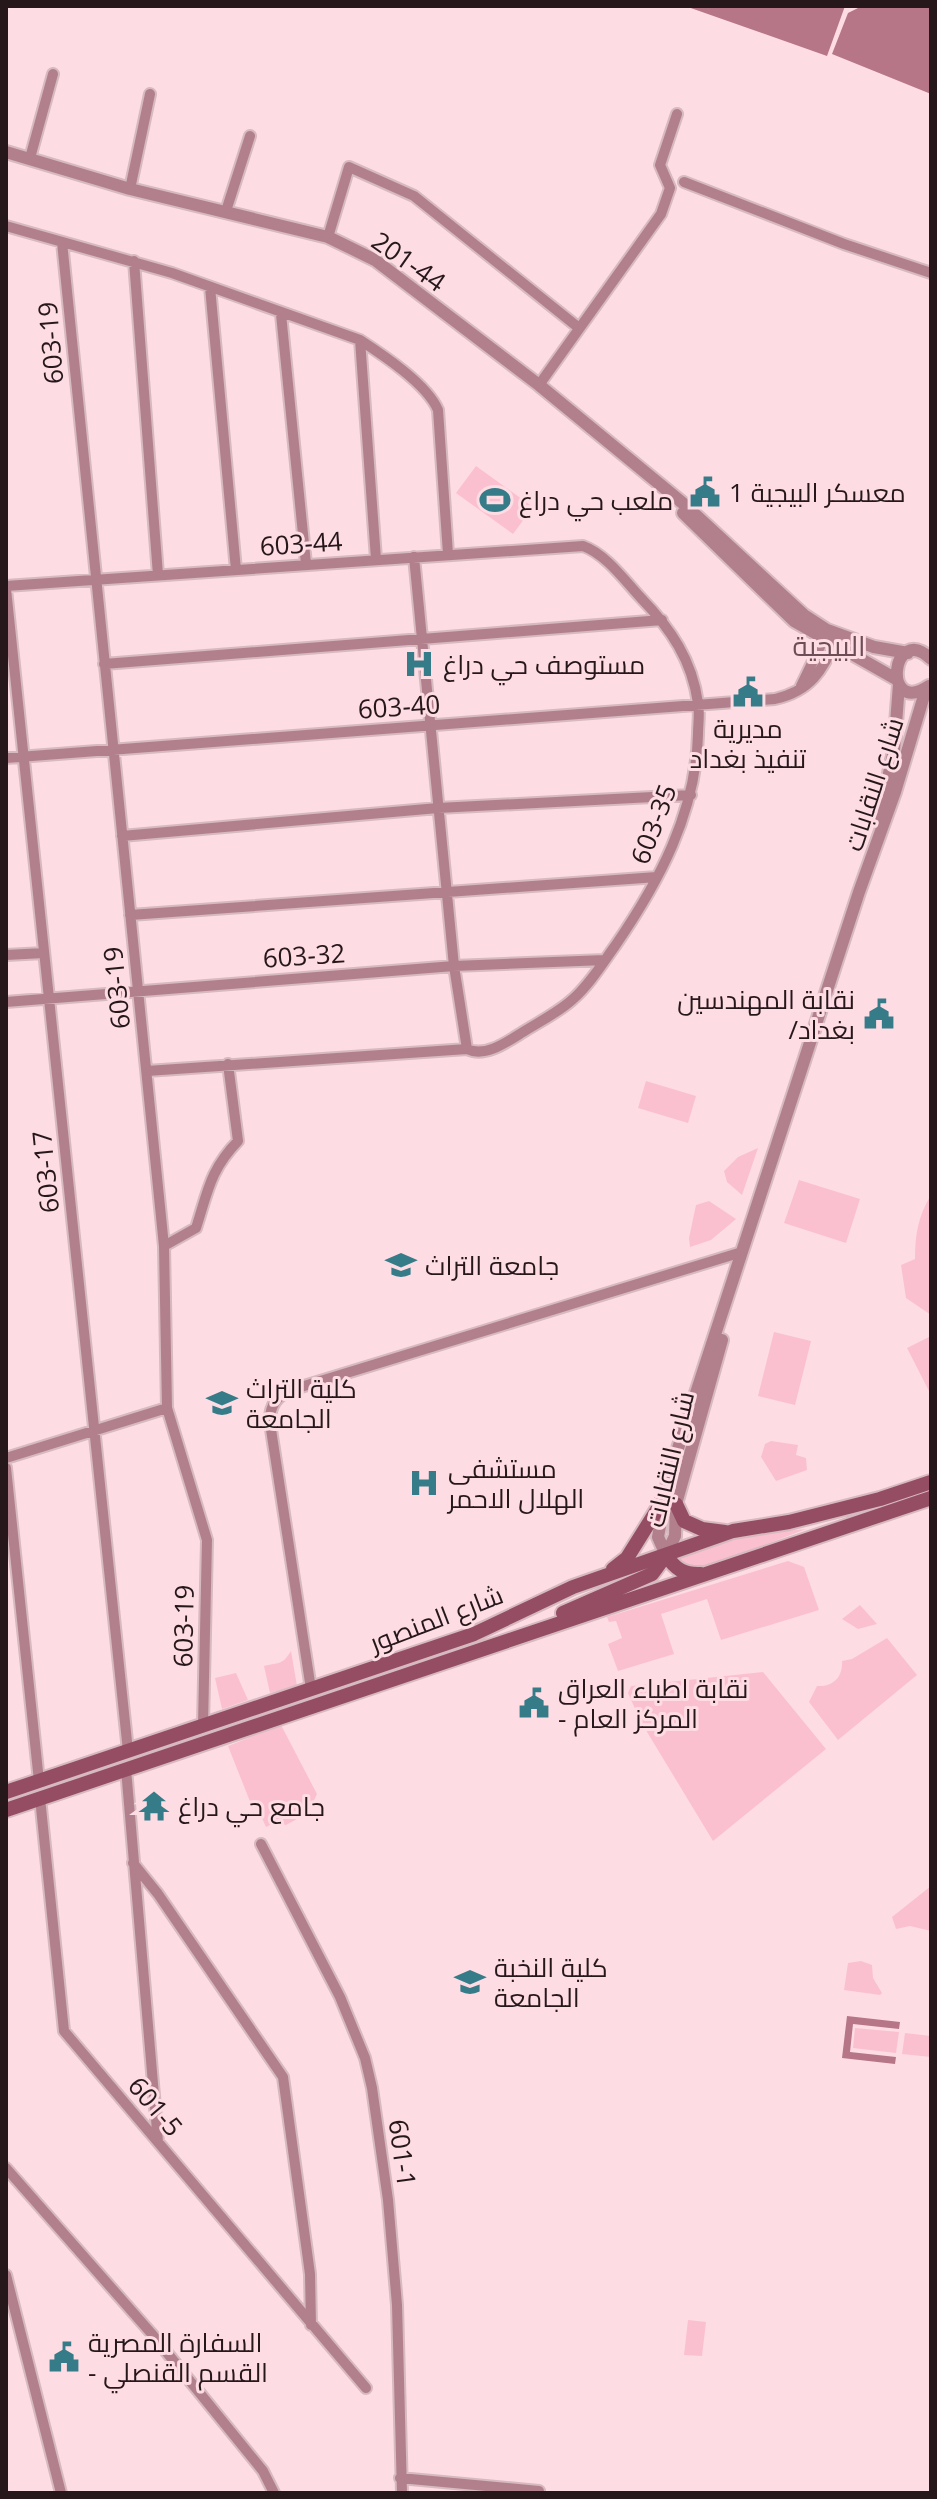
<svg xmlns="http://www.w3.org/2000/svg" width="937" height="2499" viewBox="0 0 937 2499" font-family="'Open Sans',Cairo,sans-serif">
  <rect width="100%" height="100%" fill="#fedce4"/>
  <path fill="#fbc0cf" d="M476 466 533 507 513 534 456 493Z
    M646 1081 696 1096 688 1123 638 1108Z
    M758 1148 742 1195 727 1182 724 1171 738 1157Z
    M799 1180 860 1199 846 1243 784 1223Z
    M931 1195V1315L906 1298 901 1265 915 1259C915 1235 918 1216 931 1195Z
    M709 1201 736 1219 711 1240 690 1247 689 1238 696 1205Z
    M774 1332 811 1341 795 1405 758 1396Z
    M931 1336V1395L907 1348Z
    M771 1441 798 1445 796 1455 806 1458 807 1470 776 1481 761 1457 765 1444Z
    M806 1529 720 1562 698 1567 678 1562 679 1559C719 1541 763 1532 806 1529Z
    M788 1561 804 1567 819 1610 721 1640 707 1599 661 1614 674 1654 618 1671 608 1644 622 1638 616 1621 609 1622 607 1617Z
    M860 1605 877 1624 858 1629 842 1619Z
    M887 1638 917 1675 838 1740 809 1702 817 1686C833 1687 843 1677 842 1661L852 1659Z
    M291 1651 297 1686 270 1693 264 1666C281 1662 282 1665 291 1651Z
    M763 1672 826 1749 713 1841 641 1722 628 1693 631 1686Z
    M236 1673 248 1700 222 1709 215 1678Z
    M281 1725 317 1794 308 1813 286 1825 276 1822 266 1827 255 1803 251 1804 228 1746Z
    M931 1886V1931L910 1926 896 1929 892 1917Z
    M861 1961 872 1965 873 1978 882 1993 880 1995 844 1990 848 1963Z
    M855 2028 899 2032 896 2053 853 2048Z
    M905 2033 931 2036V2057L902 2054Z
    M688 2320 706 2322 702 2356 684 2355Z"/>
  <path fill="#b67688" d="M685 6H845L827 56Z
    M862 6H931V94L832 54 848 13Z
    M847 2016 900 2022 899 2029 853 2024 850 2052 896 2057 895 2064 842 2058Z"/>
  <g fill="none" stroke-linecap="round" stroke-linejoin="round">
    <g stroke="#d7b9c0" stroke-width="14">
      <path id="minor" d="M30 158 53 74
        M684 182 844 244 931 273
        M130 189 150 94
        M226 211 250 136
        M6 226 172 273 360 340C383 355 427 384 438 410L448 554
        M328 237 349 167 414 196 579 328
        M62 242 164 1246 167 1408 207 1540 203 1725
        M134 261 158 575
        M210 287 236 570
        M281 314 306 564
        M360 340 376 559
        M539 385 661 214 670 188 660 165 677 114
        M414 557 454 966 467 1049
        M6 586 583 546C606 554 625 581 641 598 671 629 692 660 698 703 700 713 698 724 698 734 696 813 659 882 615 946 602 964 590 984 573 999 559 1012 539 1022 523 1032 507 1042 485 1058 467 1049L147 1071
        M6 589 128 1751
        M104 664 662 620
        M801 686 827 632
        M6 758 775 699C810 691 823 671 836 639
        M122 836 438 808 691 795
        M130 915 657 877
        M6 955 44 953
        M6 1002 454 966 605 960
        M164 1246 196 1228C208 1191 210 1170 238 1141L228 1064
        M6 1458 167 1408
        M6 1468 39 1781
        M311 1689 270 1423C269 1407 276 1396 291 1390L742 1252
        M126 1769 158 2142
        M40 1798 64 2031 366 2388
        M261 1844 340 1997 365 2058 372 2088 388 2200 397 2305 402 2493
        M133 1863 158 1894 283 2077 310 2274 311 2325
        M6 2168 151 2333 263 2471 274 2493
        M6 2275 61 2493
        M400 2478 539 2491"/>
    </g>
    <g stroke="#d7b9c0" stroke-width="16">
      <path id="tertiary" d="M6 152 130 189 328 237 375 260 539 385 685 505 804 615 827 630 874 647 908 653
        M683 513 794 621 896 679
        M929 686C881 718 891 621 931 659
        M880 815 894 750 899 684
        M666 1555 658 1537 669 1476 859 892 895 792 926 689
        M666 1555 675 1536 676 1504 722 1340"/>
    </g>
    <g stroke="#d7b9c0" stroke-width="18">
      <path id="secondary" d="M676 1504 684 1521 702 1529 725 1532
        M666 1555C675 1569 684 1575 701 1574
        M613 1569 627 1558 662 1502
        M563 1613 652 1574 666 1555
        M6 1792 474 1634 573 1587 733 1531 789 1522 880 1499 931 1482
        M6 1810 931 1498"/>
    </g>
    <use href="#minor" stroke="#b2808d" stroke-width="10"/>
    <use href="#tertiary" stroke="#b2808d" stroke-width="12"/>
    <use href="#secondary" stroke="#944d63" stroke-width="14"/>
  </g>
  <defs>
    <g id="civic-bare" transform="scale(2.4)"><path d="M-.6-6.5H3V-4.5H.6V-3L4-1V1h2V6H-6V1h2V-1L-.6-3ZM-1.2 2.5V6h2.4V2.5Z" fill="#367b88" stroke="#fedce4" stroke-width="2.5" paint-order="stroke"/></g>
    <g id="stadium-bare" transform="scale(2.4)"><path d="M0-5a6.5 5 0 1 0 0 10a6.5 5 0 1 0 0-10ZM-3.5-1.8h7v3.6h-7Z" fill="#367b88" stroke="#fedce4" stroke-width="2.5" paint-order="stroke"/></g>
    <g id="hospital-bare" transform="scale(2.4)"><path d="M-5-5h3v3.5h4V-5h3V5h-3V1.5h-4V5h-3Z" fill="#367b88" stroke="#fedce4" stroke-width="2.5" paint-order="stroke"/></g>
    <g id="university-bare" transform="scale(2.4)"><path d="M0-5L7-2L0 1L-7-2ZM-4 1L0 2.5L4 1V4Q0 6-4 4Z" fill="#367b88" stroke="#fedce4" stroke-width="2.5" paint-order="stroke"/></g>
    <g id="temple-bare" transform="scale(2.4)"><path d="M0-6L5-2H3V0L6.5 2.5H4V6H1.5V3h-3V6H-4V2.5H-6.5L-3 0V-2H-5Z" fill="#367b88" stroke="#fedce4" stroke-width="2.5" paint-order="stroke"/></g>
  </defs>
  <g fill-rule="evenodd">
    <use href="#civic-bare" x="705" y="492"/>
    <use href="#stadium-bare" x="495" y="500"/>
    <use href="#hospital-bare" x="419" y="664"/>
    <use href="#civic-bare" x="748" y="692"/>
    <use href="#civic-bare" x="879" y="1014"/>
    <use href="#university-bare" x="401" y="1265"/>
    <use href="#university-bare" x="222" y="1403"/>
    <use href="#hospital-bare" x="424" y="1483"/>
    <use href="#civic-bare" x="534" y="1703"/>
    <use href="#temple-bare" x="154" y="1806"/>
    <use href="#university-bare" x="470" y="1982"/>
    <use href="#civic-bare" x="64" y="2357"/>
  </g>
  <g text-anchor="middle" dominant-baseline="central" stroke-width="6" stroke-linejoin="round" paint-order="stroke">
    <g font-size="26" fill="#26171b" stroke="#fedce4">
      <text transform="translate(409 261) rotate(35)">201-44</text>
      <text transform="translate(50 343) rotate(-95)">603-19</text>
      <text transform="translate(301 543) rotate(-4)">603-44</text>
      <text transform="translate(399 706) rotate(-4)">603-40</text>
      <text transform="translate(873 784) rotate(-72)">شارع النقابات</text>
      <text transform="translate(653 824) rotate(-69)">603-35</text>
      <text transform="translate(304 955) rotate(-4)">603-32</text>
      <text transform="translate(116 988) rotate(-96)">603-19</text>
      <text transform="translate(45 1172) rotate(-96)">603-17</text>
      <text transform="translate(669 1459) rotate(-77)">شارع النقابات</text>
      <text transform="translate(436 1618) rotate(-21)">شارع المنصور</text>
      <text transform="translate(183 1626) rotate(-89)">603-19</text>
      <text transform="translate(156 2106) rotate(50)">601-5</text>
      <text transform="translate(403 2153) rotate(82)">601-1</text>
    </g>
    <g font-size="26" fill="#26171b" stroke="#fedce4" text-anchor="start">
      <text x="729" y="492">معسكر البيجية 1</text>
      <text x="519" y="500">ملعب حي دراغ</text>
      <text x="443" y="664">مستوصف حي دراغ</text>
      <text x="748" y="728" text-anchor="middle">مديرية<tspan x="748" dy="30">تنفيذ بغداد</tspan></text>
      <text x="855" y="999" text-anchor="end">نقابة المهندسين<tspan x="855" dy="30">/بغداد</tspan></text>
      <text x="425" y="1265">جامعة التراث</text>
      <text x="246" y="1388">كلية التراث<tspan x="246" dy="30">الجامعة</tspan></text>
      <text x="448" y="1468">مستشفى<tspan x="448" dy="30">الهلال الاحمر</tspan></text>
      <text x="558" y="1688">نقابة اطباء العراق<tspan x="558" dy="30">- المركز العام</tspan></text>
      <text x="178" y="1806">جامع حي دراغ</text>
      <text x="494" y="1967">كلية النخبة<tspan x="494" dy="30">الجامعة</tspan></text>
      <text x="88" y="2342">السفارة المصرية<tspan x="88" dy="30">- القسم القنصلي</tspan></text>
    </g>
    <g font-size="28" fill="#6f4d56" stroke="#fedce4">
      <text x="829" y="645">البيجية</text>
    </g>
  </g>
  <rect width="937" height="2499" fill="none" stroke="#26171b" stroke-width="16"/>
</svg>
